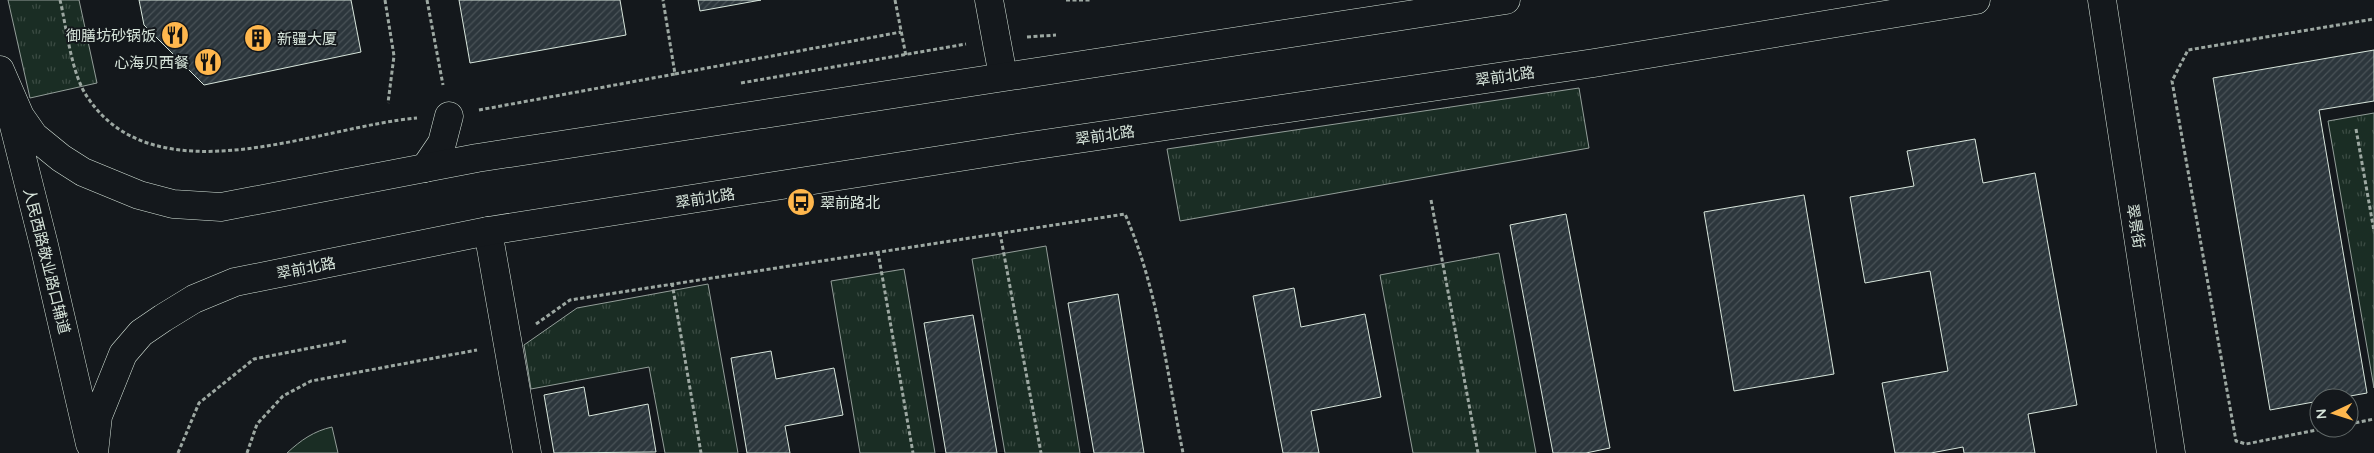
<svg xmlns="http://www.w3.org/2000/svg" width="2374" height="453" viewBox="0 0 2374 453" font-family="Quicksand,'Noto Sans SC',sans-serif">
  <defs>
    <pattern id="grass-tufts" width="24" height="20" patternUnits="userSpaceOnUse" patternTransform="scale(1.25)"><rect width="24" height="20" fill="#1a2d24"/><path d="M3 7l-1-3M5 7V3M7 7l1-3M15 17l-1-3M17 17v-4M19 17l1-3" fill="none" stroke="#3b4b43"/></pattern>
    <pattern id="building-hatch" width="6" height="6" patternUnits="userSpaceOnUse" patternTransform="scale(1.25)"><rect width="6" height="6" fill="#2c363c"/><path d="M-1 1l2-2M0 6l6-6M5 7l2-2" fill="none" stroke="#4a5358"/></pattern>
  </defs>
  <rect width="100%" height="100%" fill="#14181c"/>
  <path fill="url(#grass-tufts)" stroke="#939e99" d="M8 0H79L97 83 30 98Z
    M1579 88 1589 148 1180 221 1167 149Z
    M2374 113V388L2328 121Z
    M1046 246 1080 453H1005L972 259Z
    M1499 253 1536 453H1413L1380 275Z
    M904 269 935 453H860L831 281Z
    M708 284 738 453H665L649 367 531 389 524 345 577 308Z"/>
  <path fill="#1a2d24" stroke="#939e99" d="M332 427 338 453H287C301 440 314 431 332 427Z"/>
  <path fill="url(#building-hatch)" stroke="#d8e6dc" d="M139 0H351L361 52 204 85 144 25Z
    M459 0H620L626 35 470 63Z
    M698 0H761L700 11Z
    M2374 50V101L2319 110 2367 393 2339 398H2319V401L2270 410 2213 78Z
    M1975 139 1983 183 2035 173 2077 405 2028 414 2035 453H1964L1963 447 1931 453H1895L1882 383 1948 371 1930 271 1865 283 1850 197 1914 186 1907 151Z
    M1804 195 1834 374 1734 391 1704 212Z
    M1566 214 1610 448 1586 453H1553L1510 225Z
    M1294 288 1301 327 1365 314 1381 397 1311 411 1319 453H1283L1253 296Z
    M1118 294 1144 453H1094L1068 303Z
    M973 315 997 453H946L924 323Z
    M771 351 776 379 834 368 843 415 785 426 790 453H747L731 358Z
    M584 387 589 416 648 404 656 452 554 453 544 395Z"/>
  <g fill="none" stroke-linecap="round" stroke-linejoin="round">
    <g stroke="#d8e6dc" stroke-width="29">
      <path id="minor" d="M989 0 1003 76
        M2102 0 2171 453
        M425 168 442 143 449 116
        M488 231 527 453"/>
    </g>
    <g stroke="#d8e6dc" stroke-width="29">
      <path id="major" d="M0 70 20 116 34 136 61 158 83 172 139 195 173 204 221 207 477 158 1506 0
        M11 114 44 245 90 444
        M94 453 98 416 123 354 141 333 163 318 194 299 235 282 488 231 1017 148 1594 63 1976 0"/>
    </g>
    <path stroke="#9da8a2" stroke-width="3" stroke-dasharray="4 2.5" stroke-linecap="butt" d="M60 0C67 29 71 74 88 98 157 200 321 126 417 118
      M385 0 394 56 388 103
      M427 0 443 85
      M895 0 906 56
      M1066 0H1091
      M1027 37 1056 35
      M675 74 901 32
      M741 83 966 44
      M479 110 675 74 663 0
      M2356 129 2374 231
      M1431 200 1478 453
      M1000 233 1041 453
      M878 252 913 453
      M672 283 701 453
      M536 324 570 300 1125 214C1158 289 1167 373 1183 453
      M2349 424 2374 419
      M2327 428 2246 444 2236 441 2172 81 2188 50 2374 19
      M178 453 199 403 254 359 346 341
      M247 453 257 424 283 396 311 381 477 350"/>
    <use href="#minor" stroke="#14181c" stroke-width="28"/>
    <use href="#major" stroke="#14181c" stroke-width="28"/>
  </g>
  <defs>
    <g id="restaurant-disc" transform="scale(1.4375)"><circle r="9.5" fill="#ffb74d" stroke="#14181c"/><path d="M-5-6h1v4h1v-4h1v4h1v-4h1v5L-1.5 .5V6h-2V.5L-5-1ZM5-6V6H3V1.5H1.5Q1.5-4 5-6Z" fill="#111"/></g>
    <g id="building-disc" transform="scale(1.4375)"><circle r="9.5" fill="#ffb74d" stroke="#14181c"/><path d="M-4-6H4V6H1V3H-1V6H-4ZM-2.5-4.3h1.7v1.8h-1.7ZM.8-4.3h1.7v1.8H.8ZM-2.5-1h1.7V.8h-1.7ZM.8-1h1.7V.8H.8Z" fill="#111"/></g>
    <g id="bus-disc" transform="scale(1.4375)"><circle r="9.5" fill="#ffb74d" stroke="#14181c"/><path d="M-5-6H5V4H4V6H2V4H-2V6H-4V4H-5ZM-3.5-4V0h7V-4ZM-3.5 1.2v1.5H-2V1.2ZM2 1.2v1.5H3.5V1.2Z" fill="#111"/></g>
  </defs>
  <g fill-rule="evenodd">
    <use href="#restaurant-disc" x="175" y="35"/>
    <use href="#building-disc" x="258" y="38"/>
    <use href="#restaurant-disc" x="208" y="62"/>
    <use href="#bus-disc" x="801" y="202"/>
  </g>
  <g text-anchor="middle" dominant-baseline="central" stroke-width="4" stroke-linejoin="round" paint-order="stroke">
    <g font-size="15" fill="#d8e6dc" stroke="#14181c" text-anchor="end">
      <text x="156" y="35">御膳坊砂锅饭</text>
      <text x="277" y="38" text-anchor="start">新疆大厦</text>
      <text x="189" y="62">心海贝西餐</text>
      <text x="820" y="202" text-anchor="start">翠前路北</text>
    </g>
    <g font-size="15" fill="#d8e6dc" stroke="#14181c">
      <text transform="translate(1505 76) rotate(-8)">翠前北路</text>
      <text transform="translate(1105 135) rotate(-8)">翠前北路</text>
      <text transform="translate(705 198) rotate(-9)">翠前北路</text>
      <text transform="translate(2136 226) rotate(81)">翠景街</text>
      <text transform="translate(47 261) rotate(76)">人民西路敬业路口辅道</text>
      <text transform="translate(306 268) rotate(-11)">翠前北路</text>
    </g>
  </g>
  <g transform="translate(2334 413) rotate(266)"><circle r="24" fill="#14181c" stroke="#626a69"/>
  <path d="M0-4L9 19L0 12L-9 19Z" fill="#ffb74d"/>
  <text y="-8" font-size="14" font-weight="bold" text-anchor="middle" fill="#d8e6dc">N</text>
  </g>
</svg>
